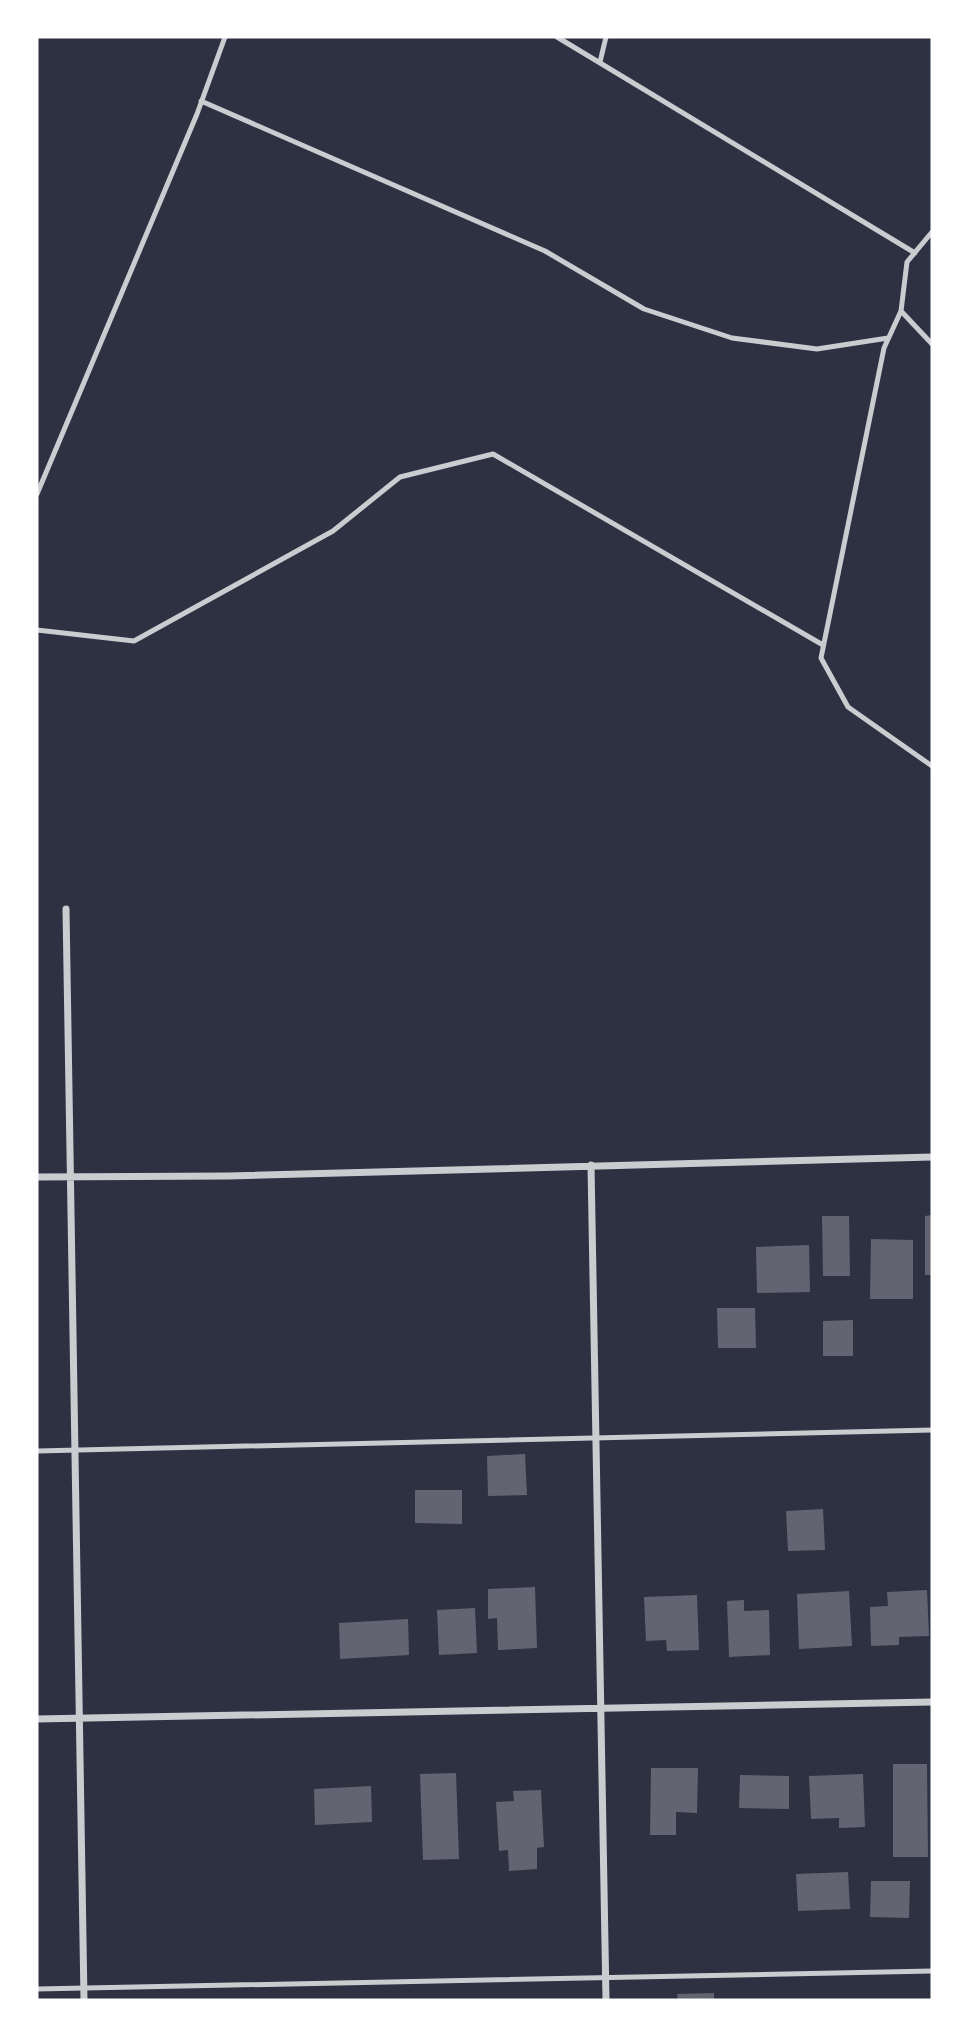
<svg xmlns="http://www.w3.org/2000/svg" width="969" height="2037" viewBox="0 0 969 2037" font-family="Rubik,sans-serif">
  <rect width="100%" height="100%" fill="#2d3142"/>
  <path fill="#626471" d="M932 1215V1275H925V1216Z
    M822 1216H849L850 1276H823Z
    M871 1239 913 1240V1299H870Z
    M809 1245 810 1292 757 1293 756 1247Z
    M717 1308H755L756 1348H718Z
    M853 1320V1356H823V1321Z
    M525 1454 527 1495 488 1496 487 1456Z
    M415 1490H462V1524L415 1523Z
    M823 1509 825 1550 788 1551 786 1511Z
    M535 1587 537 1648 498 1650 497 1618 488 1619V1589Z
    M927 1590 929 1636 899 1637V1645L871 1646 870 1607 888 1606 887 1592Z
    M849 1591 852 1646 799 1649 797 1594Z
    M697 1595 699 1650 667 1651 666 1640 646 1641 644 1597Z
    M744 1600V1611L769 1610 770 1655 729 1657 727 1601Z
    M475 1608 477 1653 439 1655 437 1610Z
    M408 1619 409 1655 340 1659 339 1623Z
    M893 1764H927L928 1857H893Z
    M651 1768H698L697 1813 676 1812V1835H650Z
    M456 1773 459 1859 423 1860 420 1774Z
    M863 1774 865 1827 839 1828V1818L811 1819 809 1776Z
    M740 1775 789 1776V1809L739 1808Z
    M371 1786 372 1822 315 1825 314 1789Z
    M541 1790 544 1847 537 1848V1869L509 1871 508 1850 499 1851 496 1802 514 1801 513 1791Z
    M848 1872 850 1909 798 1911 796 1874Z
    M871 1881H910L909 1918 870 1917Z
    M714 1993V2000H678L677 1994Z"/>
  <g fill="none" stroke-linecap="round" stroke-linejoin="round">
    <path stroke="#caccd0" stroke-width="5" d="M557 37 915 253
      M600 62 606 37
      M201 101 545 251 644 309 732 338 817 349 888 338
      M932 232 907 262 901 311 884 348 821 658 848 707 932 766
      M901 311 932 344
      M37 494 197 114 225 37
      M37 630 134 641 333 531 400 477 493 454 823 645
      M37 1451 932 1430
      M37 1989 932 1971"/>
    <path stroke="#caccd0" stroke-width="7" d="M66 909 84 2000
      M591 1165 606 2000
      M37 1177 229 1176 932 1157
      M37 1719 932 1702"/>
  </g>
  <rect width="969" height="2037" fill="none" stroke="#ffffff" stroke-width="77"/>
</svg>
